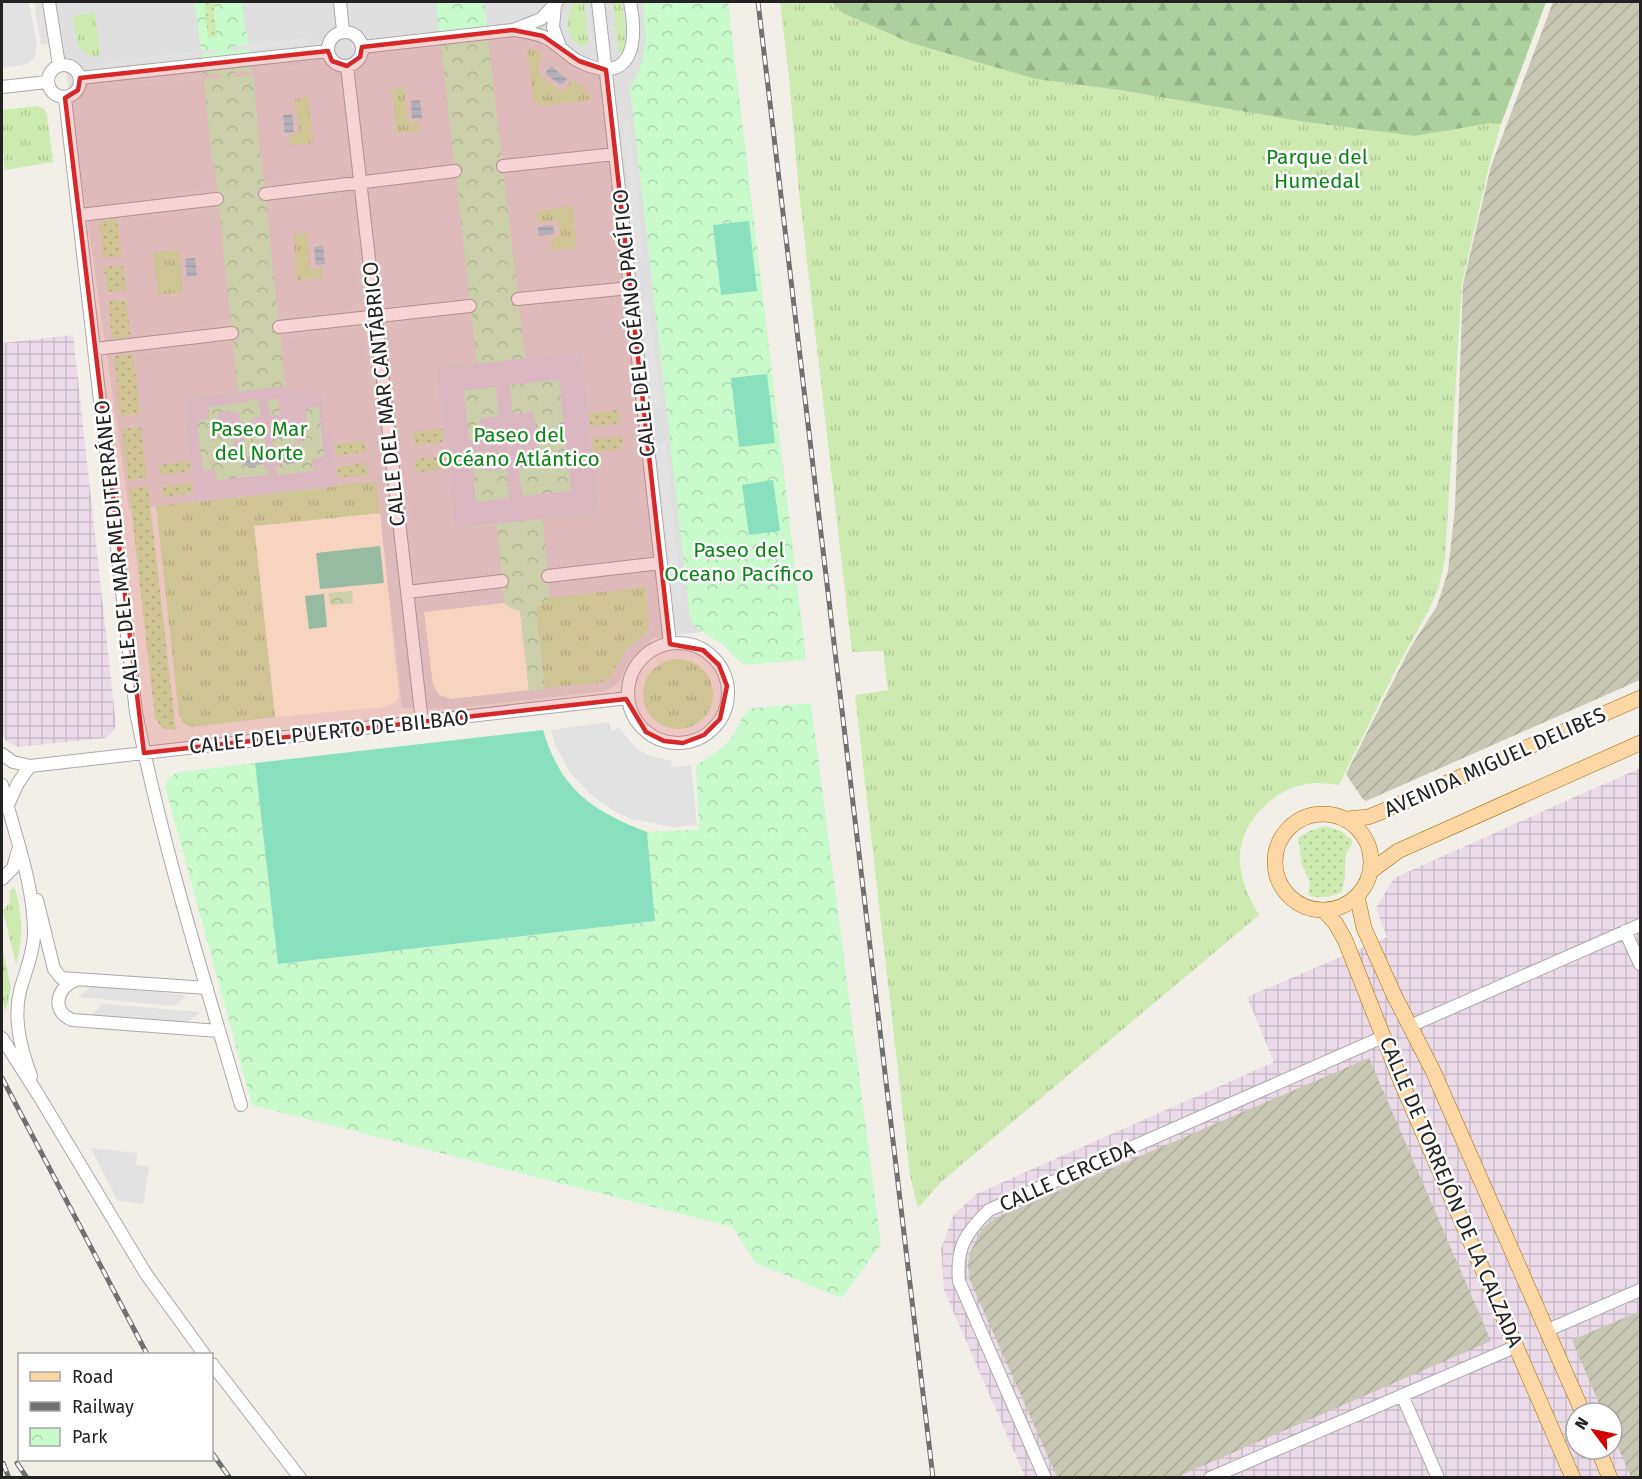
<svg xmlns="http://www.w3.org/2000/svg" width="1642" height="1479" viewBox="0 0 1642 1479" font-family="'Fira Sans',sans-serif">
  <defs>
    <pattern id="industrial-grid" width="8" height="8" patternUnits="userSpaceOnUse" patternTransform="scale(1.5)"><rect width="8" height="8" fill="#ebdbe8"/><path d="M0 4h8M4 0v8" fill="none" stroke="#c9bcc7"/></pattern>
    <pattern id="construction-furrows" width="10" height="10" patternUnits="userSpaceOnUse" patternTransform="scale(1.5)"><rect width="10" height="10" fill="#c7c7b4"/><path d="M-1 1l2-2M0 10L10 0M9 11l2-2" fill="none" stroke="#abab9a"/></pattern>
    <pattern id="grass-tufts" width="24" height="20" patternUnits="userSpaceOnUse" patternTransform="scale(1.5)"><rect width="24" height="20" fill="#cdebb0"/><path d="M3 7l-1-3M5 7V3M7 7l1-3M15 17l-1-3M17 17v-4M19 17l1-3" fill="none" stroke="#b0c997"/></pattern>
    <pattern id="forest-firs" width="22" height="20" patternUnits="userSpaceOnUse" patternTransform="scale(1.5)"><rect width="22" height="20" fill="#add19e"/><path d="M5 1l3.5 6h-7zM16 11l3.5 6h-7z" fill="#95b388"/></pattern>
    <pattern id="park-crowns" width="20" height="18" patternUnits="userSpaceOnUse" patternTransform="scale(1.5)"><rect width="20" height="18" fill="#c8facc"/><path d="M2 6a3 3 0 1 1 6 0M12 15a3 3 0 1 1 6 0" fill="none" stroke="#acd6af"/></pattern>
    <pattern id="garden-dots" width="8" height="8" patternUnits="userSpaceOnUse" patternTransform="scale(1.5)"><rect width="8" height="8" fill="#cdebb0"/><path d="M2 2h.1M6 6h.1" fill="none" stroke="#b0c997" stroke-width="1.8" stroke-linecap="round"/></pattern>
    <pattern id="water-rules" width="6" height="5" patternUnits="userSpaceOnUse" patternTransform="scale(1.5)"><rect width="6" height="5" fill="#aad3df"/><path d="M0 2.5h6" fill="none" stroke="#92b5bf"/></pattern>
  </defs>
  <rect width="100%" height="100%" fill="#f2efe9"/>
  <path fill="#e0dfdf" d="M56 2H661L732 628 654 638 636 653 627 665 619 683 605 691 449 709 402 708 376 482 129 509Z"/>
  <path fill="url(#industrial-grid)" fill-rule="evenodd" d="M73 335 116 725 111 734 105 738 18 747 6 741 2 731V343Z
    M1640 768V1477H1025L944 1290 941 1249 953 1216 976 1194 1274 1062 1247 997 1387 937 1376 908 1394 878ZM1576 1413H1612V1449H1576Z"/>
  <path fill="#ffffe5" d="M380 513 399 696 396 702 385 707 275 717 254 526Z
    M504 603 520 611 529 690 452 699 439 695 433 685 424 612Z"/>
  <path fill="url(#construction-furrows)" d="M1553 2H1640V680L1366 801 1362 798 1346 774 1410 648 1437 606 1448 571 1455 508 1463 284 1491 166Z
    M1369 1058 1491 1341 1177 1477H1057L969 1278 968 1264 970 1252 984 1226 998 1217Z
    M1640 1311V1477H1631L1612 1433V1413H1603L1572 1340Z"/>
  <path fill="url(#grass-tufts)" d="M574 2H584L588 41 583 47C565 40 564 16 574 2Z
    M613 2H622L625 24V45L624 50 621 52 618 50Z
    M780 2H1546L1501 124 1490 162 1462 283 1445 559 1439 587 1429 610 1396 669 1339 785C1331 784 1323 783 1315 783 1280 784 1242 818 1240 854 1238 874 1249 898 1259 915L941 1182 918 1208 910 1176 855 695 888 690 883 651 852 652 798 183 789 77Z
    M95 12 100 56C75 60 76 33 73 16Z
    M527 48 541 52V61L538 63 540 75 559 90 566 89 571 80C582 85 588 88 591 100L540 106 533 100Z
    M405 87 408 121H419L420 131 396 133 392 89Z
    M308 97 313 143 290 145 289 135 299 133 295 99Z
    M37 106 44 109 47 114 53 162 5 170 2 139V110Z
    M571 206 573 208 576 245 574 248 552 250V238L560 236 558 220 537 222V211Z
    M307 233 310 269 322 268 323 278 297 280 294 234Z
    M179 250 183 292 158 295 153 252Z
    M376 481 380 513 254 526 275 717 192 727 183 723 179 715 156 506Z
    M645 587 649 628 643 636 626 650 609 679 597 683 545 688 536 609 550 598Z
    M643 694a35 35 0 1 1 70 0a35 35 0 1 1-70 0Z
    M15 887C22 917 24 934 16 965L3 911 10 902 9 891Z
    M2 945 11 988 6 1011 2 1001Z"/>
  <path fill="url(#forest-firs)" d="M832 2H1546L1501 124 1490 123 1415 136 1299 121 1120 90 1036 79 911 43 843 13Z"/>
  <path fill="url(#park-crowns)" d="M194 2H243L245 28H246L254 79 260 156H261L286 393 321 389 325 432H332L339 486 194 502 184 402 182 397 187 398 238 391 216 178 214 161H212L201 48Z
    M436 2H484L525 358 582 352 599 513 543 519 550 598 536 609 545 689 529 691 520 611 510 608 504 603 497 525 455 528 436 368 477 363Z
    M643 2H728L806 660 745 665 735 658 724 645 695 627 690 617 630 88 640 69 646 41Z
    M352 591 353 603 330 605 328 593Z
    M811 703 881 1244 842 1298 756 1263 732 1227 252 1105 166 790C165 779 170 775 181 772L255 763 278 964 655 921 647 832 699 830 696 765C707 758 718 752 728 742 738 732 740 714 753 708Z"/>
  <path fill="url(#garden-dots)" d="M204 2H213L217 37H208Z
    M117 219 121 256 103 258 99 222Z
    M123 265 126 290 107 292 104 267Z
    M126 300 131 337 115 339 112 336 108 301Z
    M133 353 140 414 120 416 114 358 116 355Z
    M618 410 619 423 590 427 588 414Z
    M141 427 147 478 128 480 122 429Z
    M443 429 444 442 415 445 413 432Z
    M622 436 623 449 594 452 592 439Z
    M365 441 366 452 336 456 335 444Z
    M446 456 447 469 417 472 416 459Z
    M189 461 190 471 161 475 159 465Z
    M367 463 368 475 338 478 337 467Z
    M192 483 193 493 163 497 162 487Z
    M148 486 176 730 162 728 155 718 129 489Z
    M1325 826 1341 831 1352 840V844L1346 854 1345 861V877L1342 892C1332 897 1319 899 1308 895L1310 882 1302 865 1298 838 1309 831Z"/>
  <path fill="#88e0be" d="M749 221 757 291 721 295 713 225Z
    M767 374 775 443 739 447 731 378Z
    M773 480 780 531 749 535 742 485Z
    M380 546 384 583 320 589 316 553Z
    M324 594 327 627 309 629 305 596Z
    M543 730C561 790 591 810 647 832L655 921 278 964 255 763Z"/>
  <path fill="#e2e2e2" d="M2 2H29L37 46 34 58 28 64 2 68Z
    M34 2H44L51 43 41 45Z
    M309 38 310 42 231 51V47Z
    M217 49 218 52 107 65 106 62Z
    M311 64 312 67 234 77V73Z
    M220 74 221 78 110 90 109 87Z
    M629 119 644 257 637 262 622 122Z
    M339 174 340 181 265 189 264 182Z
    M216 188 217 195 126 205 125 198Z
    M341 191 342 198 267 206 266 200Z
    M218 204 219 211 128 220 127 213Z
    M350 204H354L364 298 360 299Z
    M648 297 661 407 653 411 641 304Z
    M354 309 355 316 279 324 278 317Z
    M231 323 232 329 141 340 140 333Z
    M356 324 357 331 280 339V332Z
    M233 338V344L143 355 142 348Z
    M369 341 380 432 376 433 365 342Z
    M665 441 682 603 675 607 656 447Z
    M403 487H407L427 676 424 677Z
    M387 488 407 678H403L383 489Z
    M609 722 612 731 619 728 637 749 651 756 672 761 671 768 691 765 697 825 674 827 631 819 614 811 590 794 569 771 555 745 551 730Z
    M91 986 187 995 174 1006 78 997Z
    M102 1004 200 1012 185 1024 91 1015Z
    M91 1148 137 1153 136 1165 149 1167 143 1204 117 1200Z"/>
  <path fill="#dddde8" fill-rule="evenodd" d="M582 352 599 513 455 528 436 368ZM559 380 564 429 536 432 533 412 513 414 510 385ZM496 387 499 416 480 418 482 438 469 440 464 391ZM566 442 571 491 522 496 519 468 539 466 537 445ZM483 452 485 471 506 469 509 498 476 502 471 453Z
    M285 386 287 393 321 389 325 432H332L339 486 194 502 184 402 182 397 187 398ZM278 399 280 415H270L268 400ZM258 400 261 415 245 424 238 431 232 444 242 451V442L249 431 262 423 266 451 262 452 264 468H267L268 475 217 480 215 469 203 471 197 421 209 419V407ZM319 407 324 457 312 459 313 471 277 475 276 467H280L278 450H274L271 422 282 425 289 430 295 438 298 446 304 436 298 429 307 428 306 408Z
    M228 410 239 414 241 422 234 432 221 437 215 431V421L220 413Z"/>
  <path fill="url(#water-rules)" d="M551 66 567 79 563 84H559L547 75 546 72Z
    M420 100 422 118 412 119 411 101Z
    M292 114 294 132 285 133 283 115Z
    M553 225 554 234 539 236 538 227Z
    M323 246 325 264 316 265 314 247Z
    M195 258 197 276 187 277 185 259Z
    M285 450H292L296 454 294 463 287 465 285 462H279V455L284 454Z
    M255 454 257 457 262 456 263 464 256 465V468H249L246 465 245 458Z"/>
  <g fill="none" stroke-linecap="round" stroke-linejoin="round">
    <g stroke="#a9a9a9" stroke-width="14">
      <path id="minor" d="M49 2 59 65
        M340 2 343 31
        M598 2 670 644
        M555 5 553 27 560 47
        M515 30C526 32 537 33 546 38 559 44 567 56 580 62 633 87 638 42 630 2
        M328 49a17 17 0 1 1 34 0a17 17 0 1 1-34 0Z
        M362 47 513 30 541 19 557 2
        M48 81a16 16 0 1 1 32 0a16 16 0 1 1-32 0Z
        M347 66 422 722
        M80 78 328 51
        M2 87 47 82
        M65 98 136 712C162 845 203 975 241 1105
        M503 166 615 154
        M265 194 455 171
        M80 215 217 199
        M518 299 630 288
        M279 327 470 306
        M95 349 232 333
        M548 576 661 563
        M407 592 502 581
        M628 693a50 50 0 1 1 100 0a50 50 0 1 1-100 0Z
        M2 754 13 762 30 766 628 698
        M2 785C14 833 34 883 34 933 34 952 25 972 20 991 13 1019 21 1049 31 1076
        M7 807 18 783 30 766
        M2 879 13 868 18 850
        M37 900 54 969 61 978 207 988
        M1625 931 1640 964
        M76 980C56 988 51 1011 72 1020L219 1031
        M1410 1026 1640 925
        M2 1038 39 1096 146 1274 204 1354
        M1548 1330 1640 1290
        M212 1364 300 1478
        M1402 1395 1438 1478
        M1045 1478 959 1281C956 1248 965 1233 989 1210L1383 1037
        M1210 1478 1517 1346"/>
    </g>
    <g stroke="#a06b00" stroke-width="16">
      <path id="major" d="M1275 862a48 48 0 1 1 96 0a48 48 0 1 1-96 0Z
        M1347 819 1368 817 1381 812 1640 698
        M1371 871 1398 851 1640 743
        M1357 896 1364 928 1394 995 1433 1071 1583 1413
        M1324 910 1336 924 1345 940 1402 1084 1573 1478
        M1598 1449 1610 1478"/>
    </g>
    <use href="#minor" stroke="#fff" stroke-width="12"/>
    <use href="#major" stroke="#fcd6a4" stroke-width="15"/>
    <g stroke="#707070" stroke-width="5">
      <path id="rail" d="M758 2 933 1478
        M2 1078 147 1354
        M212 1453 230 1478
        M3 1463 9 1478
        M17 1463 27 1478"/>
    </g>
    <use href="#rail" stroke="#fff" stroke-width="3" stroke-dasharray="9" stroke-linecap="butt"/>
  </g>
  <path fill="#d62828" fill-opacity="0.2" stroke="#d62828" stroke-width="4.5" stroke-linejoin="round" d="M513 30 543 36 579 61 606 70 670 644 703 650 719 665 727 686 720 719 704 735 683 743 664 741 646 732 626 699 144 753 65 98 78 90 80 78 328 51 332 61 347 66 360 57 362 47Z"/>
  <g text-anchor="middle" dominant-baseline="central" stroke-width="5" stroke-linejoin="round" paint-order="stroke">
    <g font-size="21" fill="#0c8416" stroke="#fff">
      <text x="1317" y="157">Parque del<tspan x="1317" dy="24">Humedal</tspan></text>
      <text x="259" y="429">Paseo Mar<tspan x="259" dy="24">del Norte</tspan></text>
      <text x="519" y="435">Paseo del<tspan x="519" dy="24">Océano Atlántico</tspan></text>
      <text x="739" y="550">Paseo del<tspan x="739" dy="24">Oceano Pacífico</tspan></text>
    </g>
    <g font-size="21" fill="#222" stroke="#fff">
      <text transform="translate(634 323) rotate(-96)">CALLE DEL OCÉANO PACÍFICO</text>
      <text transform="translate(384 394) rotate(-96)">CALLE DEL MAR CANTÁBRICO</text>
      <text transform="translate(117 547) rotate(-96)">CALLE DEL MAR MEDITERRÁNEO</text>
      <text transform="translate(329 732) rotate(-6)">CALLE DEL PUERTO DE BILBAO</text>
      <text transform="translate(1495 762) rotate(-24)">AVENIDA MIGUEL DELIBES</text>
      <text transform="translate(1067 1176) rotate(-24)">CALLE CERCEDA</text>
      <text transform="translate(1451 1192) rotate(67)">CALLE DE TORREJÓN DE LA CALZADA</text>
    </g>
  </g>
  <rect width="1642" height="1479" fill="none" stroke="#222222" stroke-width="6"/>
  <rect x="18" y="1353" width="195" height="108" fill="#ffffff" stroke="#a7a7a7" stroke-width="1.5"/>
  <rect x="30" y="1372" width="30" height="9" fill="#fcd6a4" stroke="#a7a7a7" stroke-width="1.5"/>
  <text x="72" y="1383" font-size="18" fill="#222222">Road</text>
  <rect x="30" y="1402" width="30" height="9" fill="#707070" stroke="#a7a7a7" stroke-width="1.5"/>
  <text x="72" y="1413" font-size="18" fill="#222222">Railway</text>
  <rect x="30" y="1428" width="30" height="18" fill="url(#park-crowns)" stroke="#a7a7a7" stroke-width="1.5"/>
  <text x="72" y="1443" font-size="18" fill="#222222">Park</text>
  <g transform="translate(1594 1431) rotate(302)"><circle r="28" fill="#ffffff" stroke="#a7a7a7" stroke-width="1.5"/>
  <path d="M0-4.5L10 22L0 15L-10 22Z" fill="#d40000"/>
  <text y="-9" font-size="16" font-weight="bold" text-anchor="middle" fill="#222222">N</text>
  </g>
</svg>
